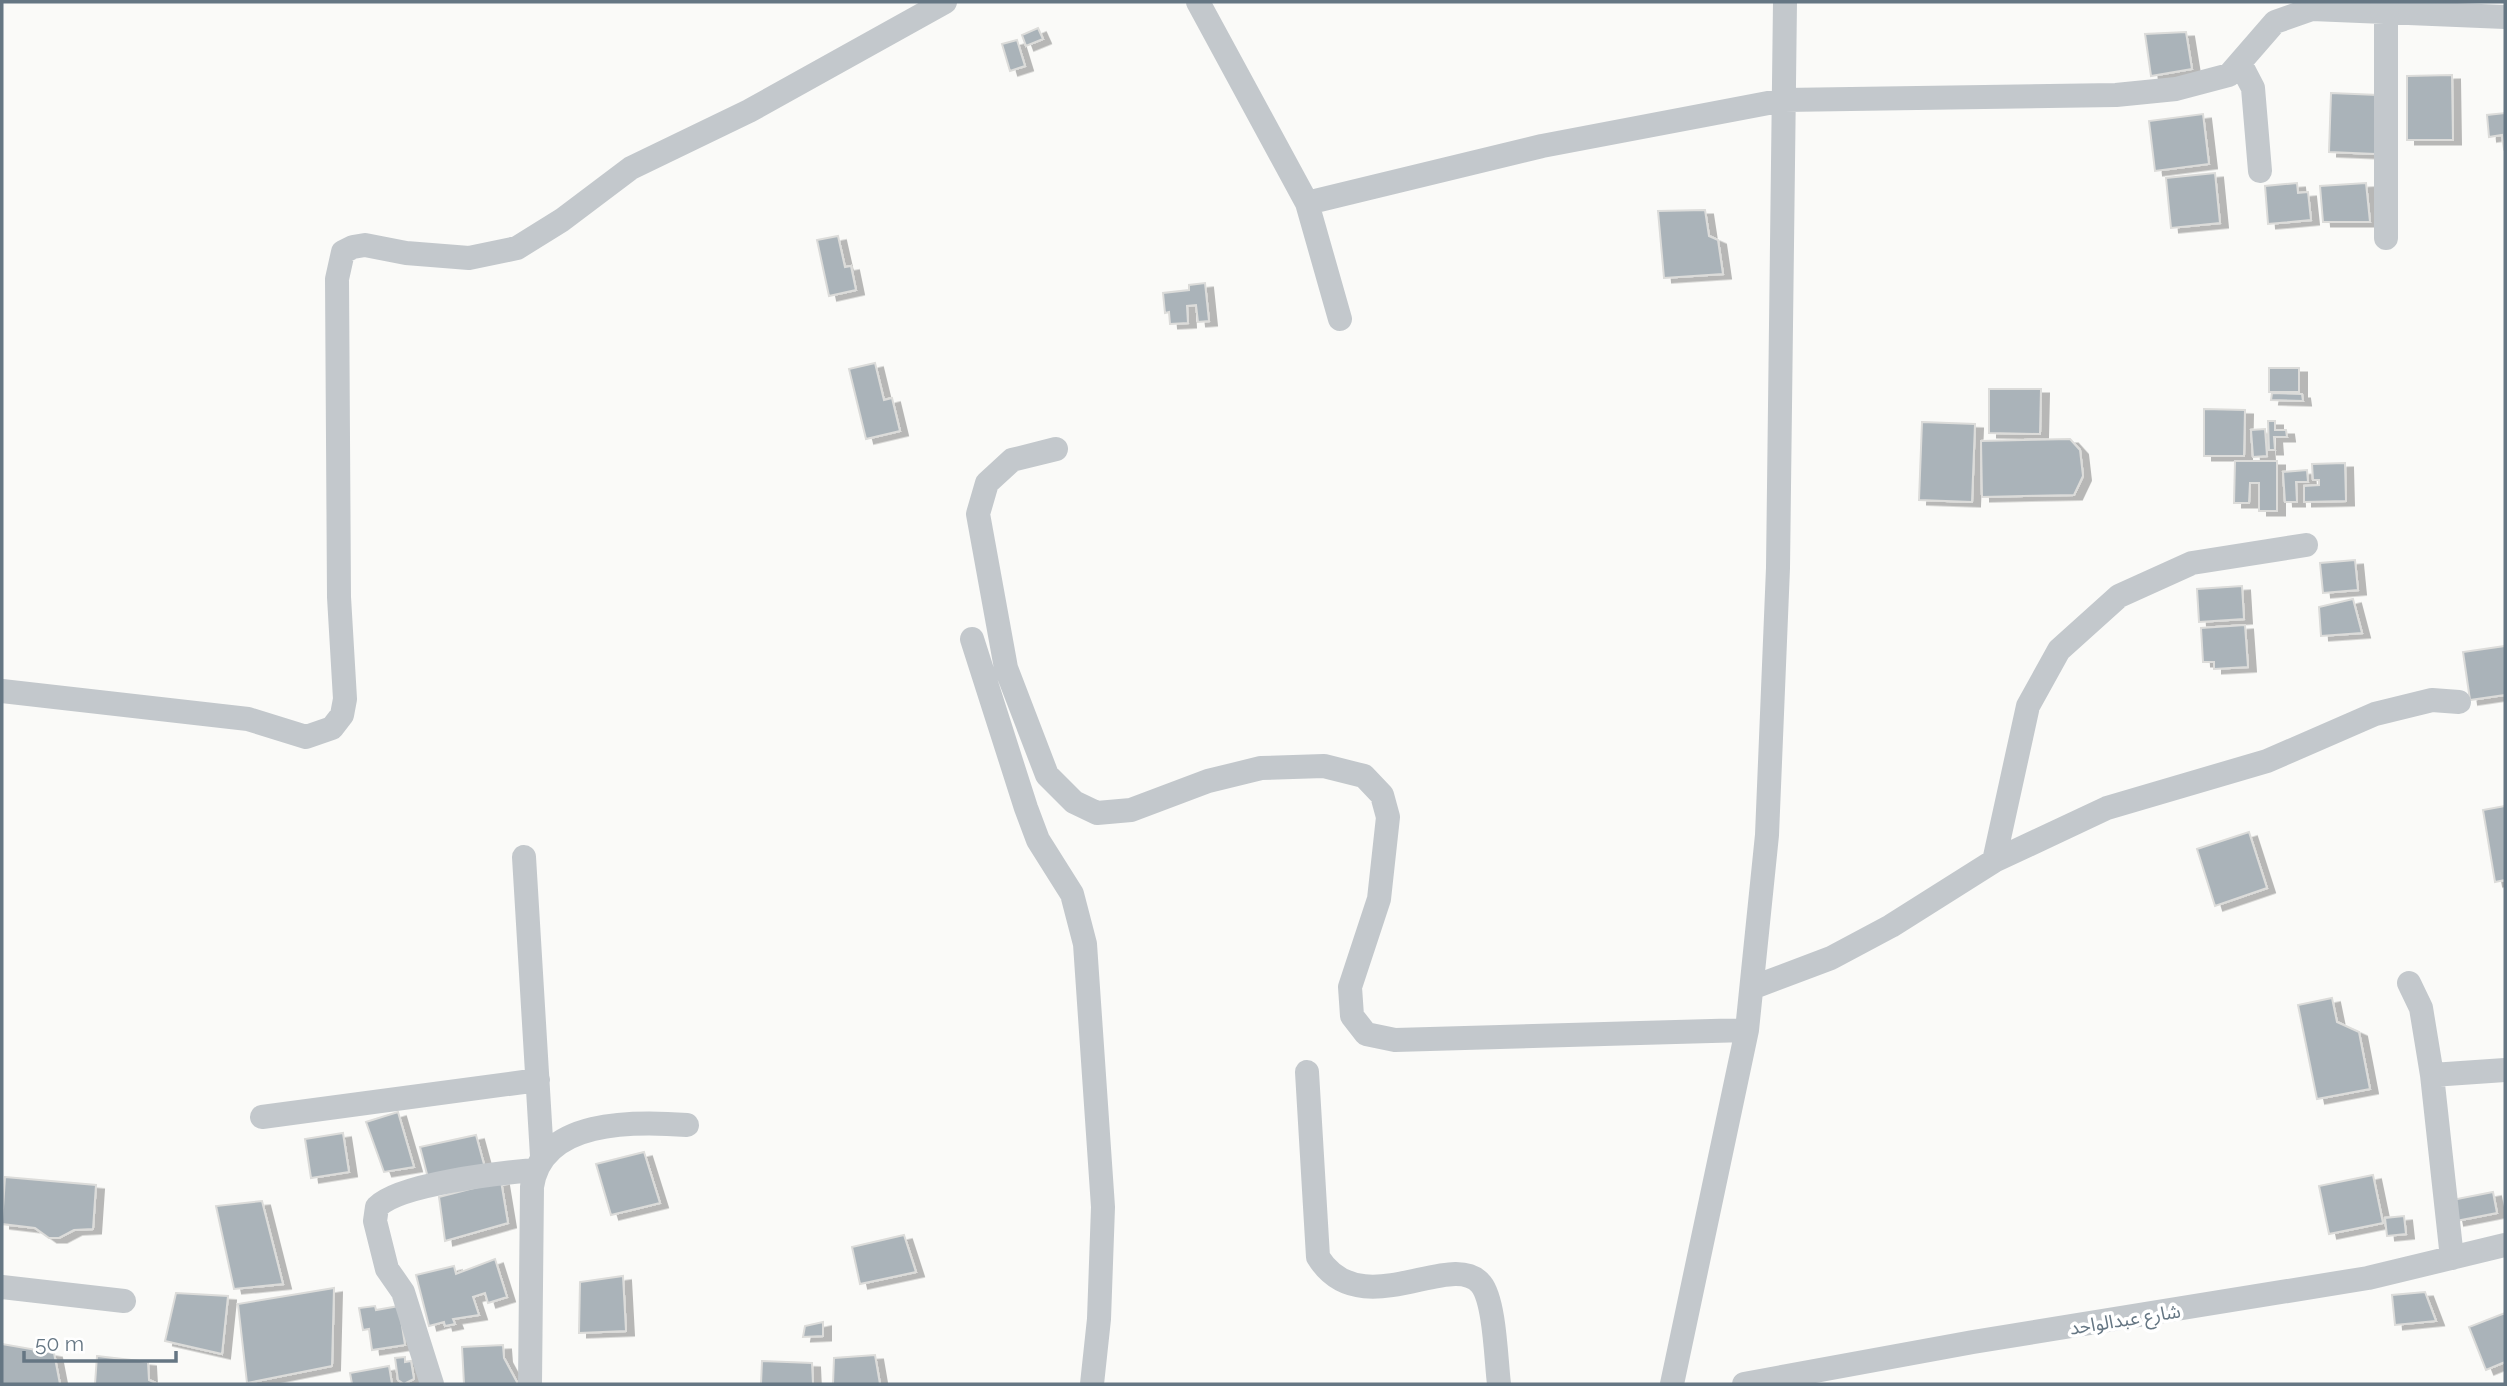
<svg xmlns="http://www.w3.org/2000/svg" width="2507" height="1386" viewBox="0 0 2507 1386" font-family="Raleway,'Noto Sans Arabic',sans-serif">
  <defs>
    <filter id="shadow"><feDropShadow dx="8" dy="4.5" stdDeviation="0" flood-color="#0004"/></filter>
  </defs>
  <rect width="100%" height="100%" fill="#fafaf8"/>
  <path fill="#aab3b9" stroke="#dcdcda" stroke-width="2" filter="url(#shadow)" d="M1038 28 1043 39 1026 46 1022 35Z
    M2186 32 2192 69 2151 76 2145 34Z
    M1017 40 1025 66 1010 71 1002 44Z
    M2452 75 2453 140H2407V76Z
    M2331 93 2378 95 2376 154 2329 152Z
    M2505 113V148L2504 149 2502 135 2489 137 2487 115Z
    M2203 114 2209 164 2155 171 2149 121Z
    M2215 173 2220 223 2171 228 2166 178Z
    M2297 183 2298 193 2308 192 2311 220 2268 224 2265 186Z
    M2366 183 2370 222H2323L2320 186Z
    M1705 210 1709 236 1718 240 1723 274 1664 278 1658 211Z
    M838 236 845 267 851 266 856 290 829 296 817 240Z
    M1205 283 1209 321 1198 322 1196 305 1187 306 1188 323 1170 324 1169 312 1165 313 1163 293 1189 290V285Z
    M875 363 884 400 892 398 900 431 866 439 849 369Z
    M2269 368H2299V392H2269Z
    M1989 389H2041L2040 434 1989 433Z
    M2272 393 2302 394 2303 401 2271 400Z
    M2204 409 2245 410 2244 456H2204Z
    M2268 421H2275V430H2286L2287 437H2274L2275 450H2269Z
    M1922 422 1975 424 1972 502 1919 500Z
    M2265 429 2267 456 2253 457 2251 430Z
    M2070 439 2080 450 2083 476 2074 495 1982 497 1981 441Z
    M2235 461H2277V511H2259V483H2250L2249 503H2234Z
    M2345 463 2346 501 2304 502V486L2319 485V480H2313L2312 464Z
    M2307 470 2308 482H2296L2297 502H2285L2283 472Z
    M2355 560 2358 590 2323 593 2320 563Z
    M2242 586 2244 619 2199 622 2197 589Z
    M2353 599 2362 633 2321 636 2319 607Z
    M2245 625 2248 667 2214 669V662H2203L2201 628Z
    M2505 646V695L2470 700 2463 652Z
    M2505 806V880L2495 882 2483 810Z
    M2249 832 2267 888 2215 906 2197 849Z
    M2332 998 2337 1022 2359 1032 2370 1089 2317 1099 2298 1005Z
    M398 1112 414 1167 384 1172 366 1122Z
    M343 1133 349 1172 311 1178 305 1139Z
    M476 1135 485 1168 428 1178 420 1147Z
    M644 1152 660 1203 611 1215 596 1164Z
    M2373 1175 2383 1223 2329 1234 2319 1186Z
    M5 1177 96 1185 93 1229 74 1230 59 1238H49L35 1228 2 1224Z
    M501 1181 508 1223 445 1241 439 1197Z
    M2493 1192 2497 1213 2456 1221 2452 1200Z
    M262 1201 283 1284 234 1289 216 1206Z
    M2404 1216 2406 1234 2387 1236 2385 1218Z
    M904 1235 916 1272 860 1284 852 1247Z
    M495 1259 507 1297 488 1303 485 1293 473 1297 479 1315 453 1319 455 1324 445 1326 444 1322 429 1326 416 1275 454 1266 456 1274Z
    M623 1276 626 1331 579 1333 580 1282Z
    M334 1288 332 1366 247 1383 238 1304Z
    M2425 1292 2436 1321 2395 1325 2392 1295Z
    M176 1293 228 1296 222 1354 165 1341Z
    M375 1306 376 1310 399 1306 405 1345 372 1350 369 1329 363 1330 359 1308Z
    M2505 1313V1362L2486 1370 2469 1327Z
    M823 1322V1336L803 1337 805 1326Z
    M2 1344 54 1353 60 1384H2Z
    M503 1345 504 1358 518 1384H464L462 1347Z
    M875 1355 880 1384H833L834 1358Z
    M97 1356 148 1362 149 1380 158 1384H95Z
    M405 1357V1362L411 1361 414 1379 404 1384 398 1380 395 1358Z
    M762 1361 812 1363 813 1384H761Z
    M389 1366 392 1384H352L350 1373Z"/>
  <g fill="none" stroke-linecap="round" stroke-linejoin="round">
    <path stroke="#c3c8cc" stroke-width="24" d="M1198 2 1307 203 1340 319
      M2386 13V238
      M2240 63 2253 88 2260 171
      M1307 203 1542 146 1784 100 2116 95 2176 89 2229 75 2275 22 2312 9 2505 17
      M1056 449 1012 460 987 483 978 514 1006 668 1047 775 1074 802 1097 813 1131 810 1208 781 1261 768 1324 766 1364 776 1382 795 1388 817 1379 899 1350 987 1352 1016 1366 1034 1395 1040 1747 1030
      M972 639 1026 808 1038 840 1072 894 1085 944 1103 1207 1099 1319 1092 1384
      M2 691 248 719 306 737 332 728 342 715 345 699 339 597 337 279 343 252 353 247 365 245 406 253 469 258 517 248 562 220 631 168 749 111 945 2
      M524 857 542 1156
      M1994 861 2107 808 2267 761 2375 714 2432 700 2459 702
      M2409 983 2421 1008 2432 1075 2505 1070
      M1754 987 1831 958 1891 926 1994 861 2028 706 2059 650 2119 596 2192 563 2306 545
      M1307 1072 1318 1257C1361 1326 1452 1248 1481 1284 1495 1301 1496 1361 1499 1384
      M2432 1075 2452 1258
      M262 1117 538 1080
      M2 1287 124 1301
      M432 1384 403 1292 387 1269 375 1221 377 1207C399 1184 500 1173 534 1170
      M530 1384 532 1187C541 1119 634 1121 687 1125
      M1672 1384 1747 1030 1767 835 1778 568 1785 2
      M1744 1384 1973 1342 2368 1278 2505 1245"/>
  </g>
  <g text-anchor="middle" dominant-baseline="central" stroke-width="7" stroke-linejoin="round" paint-order="stroke">
    <g font-size="19" fill="#657683" stroke="#fff">
      <text transform="translate(2125 1319) rotate(-9)">شارع عبدالواحد</text>
    </g>
  </g>
  <rect width="2507" height="1386" fill="none" stroke="#657683" stroke-width="7"/>
  <path d="M24 1351v10h152v-10" fill="none" stroke="#657683" stroke-width="3.5"/>
  <text x="35" y="1351" font-size="21" fill="#657683" stroke="#ffffff" stroke-width="5" paint-order="stroke">50 m</text>
</svg>
